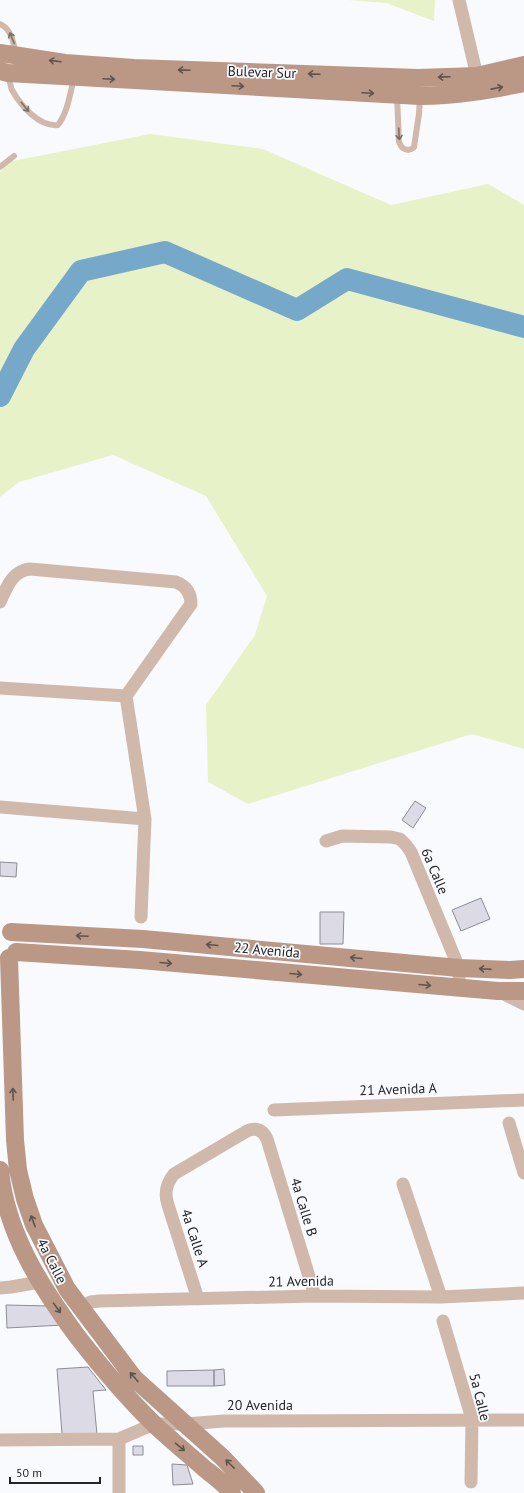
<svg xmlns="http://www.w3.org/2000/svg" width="524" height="1493" viewBox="0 0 524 1493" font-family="'PT Sans',sans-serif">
  <rect width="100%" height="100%" fill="#f8fafe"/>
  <path fill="#e8f2c8" d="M348 0H435L434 21 386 3Z
    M150 134 263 149 391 205 488 184 524 205V749L472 734 248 804 208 782 206 705 255 635 267 596 206 496 113 455 19 482 0 497V172L8 162Z"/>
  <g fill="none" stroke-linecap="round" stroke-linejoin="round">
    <path stroke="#76a8c9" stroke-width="22" d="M0 396 24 349 81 271 165 252 297 310 347 279 524 327"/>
  </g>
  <path fill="#dbdae5" stroke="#8e8c96" d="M415 801 426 808 413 828 402 820Z
    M0 862 17 863 16 877 0 876Z
    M481 898 490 919 461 931 452 910Z
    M320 912H344L343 944H320Z
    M6 1305 51 1306 63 1325 7 1328Z
    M88 1367 106 1390 93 1391 97 1435 62 1434 57 1369Z
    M224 1369 225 1385 214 1386V1370Z
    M214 1370V1386H167V1371Z
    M133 1446H143V1455H133Z
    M172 1464 187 1465 193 1484 173 1485Z"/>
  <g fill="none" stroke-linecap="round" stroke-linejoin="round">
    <path stroke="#d0b9ab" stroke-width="6" d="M0 24C11 29 14 42 15 53
      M8 75C10 79 10 86 12 90 21 106 39 127 58 125 68 112 70 93 74 78
      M397 96 399 142 401 146C405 151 410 151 414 147L419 114 420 97
      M0 167 14 156"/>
    <path stroke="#d0b9ab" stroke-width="13" d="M459 0 477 76
      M0 602C7 587 12 571 30 569L176 582C186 586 191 593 191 604L126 696 145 819 141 917
      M0 688 126 696
      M0 807 145 819
      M326 841 342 836 391 837 400 839 406 845 411 852 459 968V988
      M502 993 524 1004
      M274 1110 524 1100
      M509 1123 524 1173
      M403 1184 441 1297
      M0 1288 11 1287 40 1282
      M198 1299 168 1205C164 1193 166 1184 174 1174L247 1131C256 1127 263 1130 267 1139L315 1296
      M80 1307 91 1302 99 1301 315 1296 441 1297 524 1293
      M443 1321 472 1419 471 1482
      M119 1439V1493
      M0 1440 119 1439 154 1424H185L224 1421 524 1420"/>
    <path stroke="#ba9885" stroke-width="18" d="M0 53 65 63 134 68 418 78 477 76 524 65
      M0 71 8 73 420 96C456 96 489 90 524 83
      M11 932 143 939 459 968 510 970 524 969
      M16 952 140 960 498 991H524
      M9 958 15 1140 18 1170 25 1199 34 1225 67 1289 134 1378 223 1458 256 1493
      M0 1170C6 1233 41 1287 77 1336 101 1367 126 1397 155 1425 171 1440 188 1454 205 1469 214 1476 225 1484 232 1493"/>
  </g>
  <defs><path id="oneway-shaft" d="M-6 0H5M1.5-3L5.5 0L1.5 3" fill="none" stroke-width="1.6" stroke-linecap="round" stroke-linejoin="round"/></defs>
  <g stroke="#7a6f6a">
    <use href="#oneway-shaft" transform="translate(12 38) rotate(-113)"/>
    <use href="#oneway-shaft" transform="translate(25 107) rotate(52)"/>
    <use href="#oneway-shaft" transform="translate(399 134) rotate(87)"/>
  </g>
  <g stroke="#5f534d">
    <use href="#oneway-shaft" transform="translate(55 61) rotate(-173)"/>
    <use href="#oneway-shaft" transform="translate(184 70) rotate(-178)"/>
    <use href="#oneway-shaft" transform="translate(314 74) rotate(-178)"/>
    <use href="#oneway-shaft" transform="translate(444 77) rotate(178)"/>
    <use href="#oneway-shaft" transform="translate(109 79) rotate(3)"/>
    <use href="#oneway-shaft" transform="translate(238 86) rotate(3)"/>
    <use href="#oneway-shaft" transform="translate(497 88) rotate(-11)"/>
    <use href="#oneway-shaft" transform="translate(368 93) rotate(3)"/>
    <use href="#oneway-shaft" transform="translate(82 936) rotate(-177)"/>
    <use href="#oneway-shaft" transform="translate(212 945) rotate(-175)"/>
    <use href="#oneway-shaft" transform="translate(356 958) rotate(-175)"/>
    <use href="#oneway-shaft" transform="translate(166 963) rotate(5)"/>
    <use href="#oneway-shaft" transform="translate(485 969) rotate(-177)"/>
    <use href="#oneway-shaft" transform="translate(296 974) rotate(5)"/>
    <use href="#oneway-shaft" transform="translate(425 985) rotate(5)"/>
    <use href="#oneway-shaft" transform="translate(13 1094) rotate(-92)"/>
    <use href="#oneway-shaft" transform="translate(33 1221) rotate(-111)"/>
    <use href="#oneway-shaft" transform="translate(57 1308) rotate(54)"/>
    <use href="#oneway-shaft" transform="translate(134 1377) rotate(-131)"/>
    <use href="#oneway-shaft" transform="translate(180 1447) rotate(40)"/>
    <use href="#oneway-shaft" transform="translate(230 1464) rotate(-135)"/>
  </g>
  <g text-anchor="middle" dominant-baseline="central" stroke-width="3.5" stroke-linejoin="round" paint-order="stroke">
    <g font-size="14" fill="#232528" stroke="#f8fafe">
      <text transform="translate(262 72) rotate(2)">Bulevar Sur</text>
      <text transform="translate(435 871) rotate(67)">6a Calle</text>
      <text transform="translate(267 950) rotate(5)">22 Avenida</text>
      <text transform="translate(398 1089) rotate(-2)">21 Avenida A</text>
      <text transform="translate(304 1207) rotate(73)">4a Calle B</text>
      <text transform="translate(195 1238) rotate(72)">4a Calle A</text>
      <text transform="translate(52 1261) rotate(63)">4a Calle</text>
      <text transform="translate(301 1281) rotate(-1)">21 Avenida</text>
      <text transform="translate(480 1397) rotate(76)">5a Calle</text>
      <text x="260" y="1405">20 Avenida</text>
    </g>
  </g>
  <path d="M10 1477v6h90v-6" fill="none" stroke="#232528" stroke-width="2"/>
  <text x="16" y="1477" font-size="12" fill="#232528" stroke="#f8fafe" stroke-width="3" paint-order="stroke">50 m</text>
</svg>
